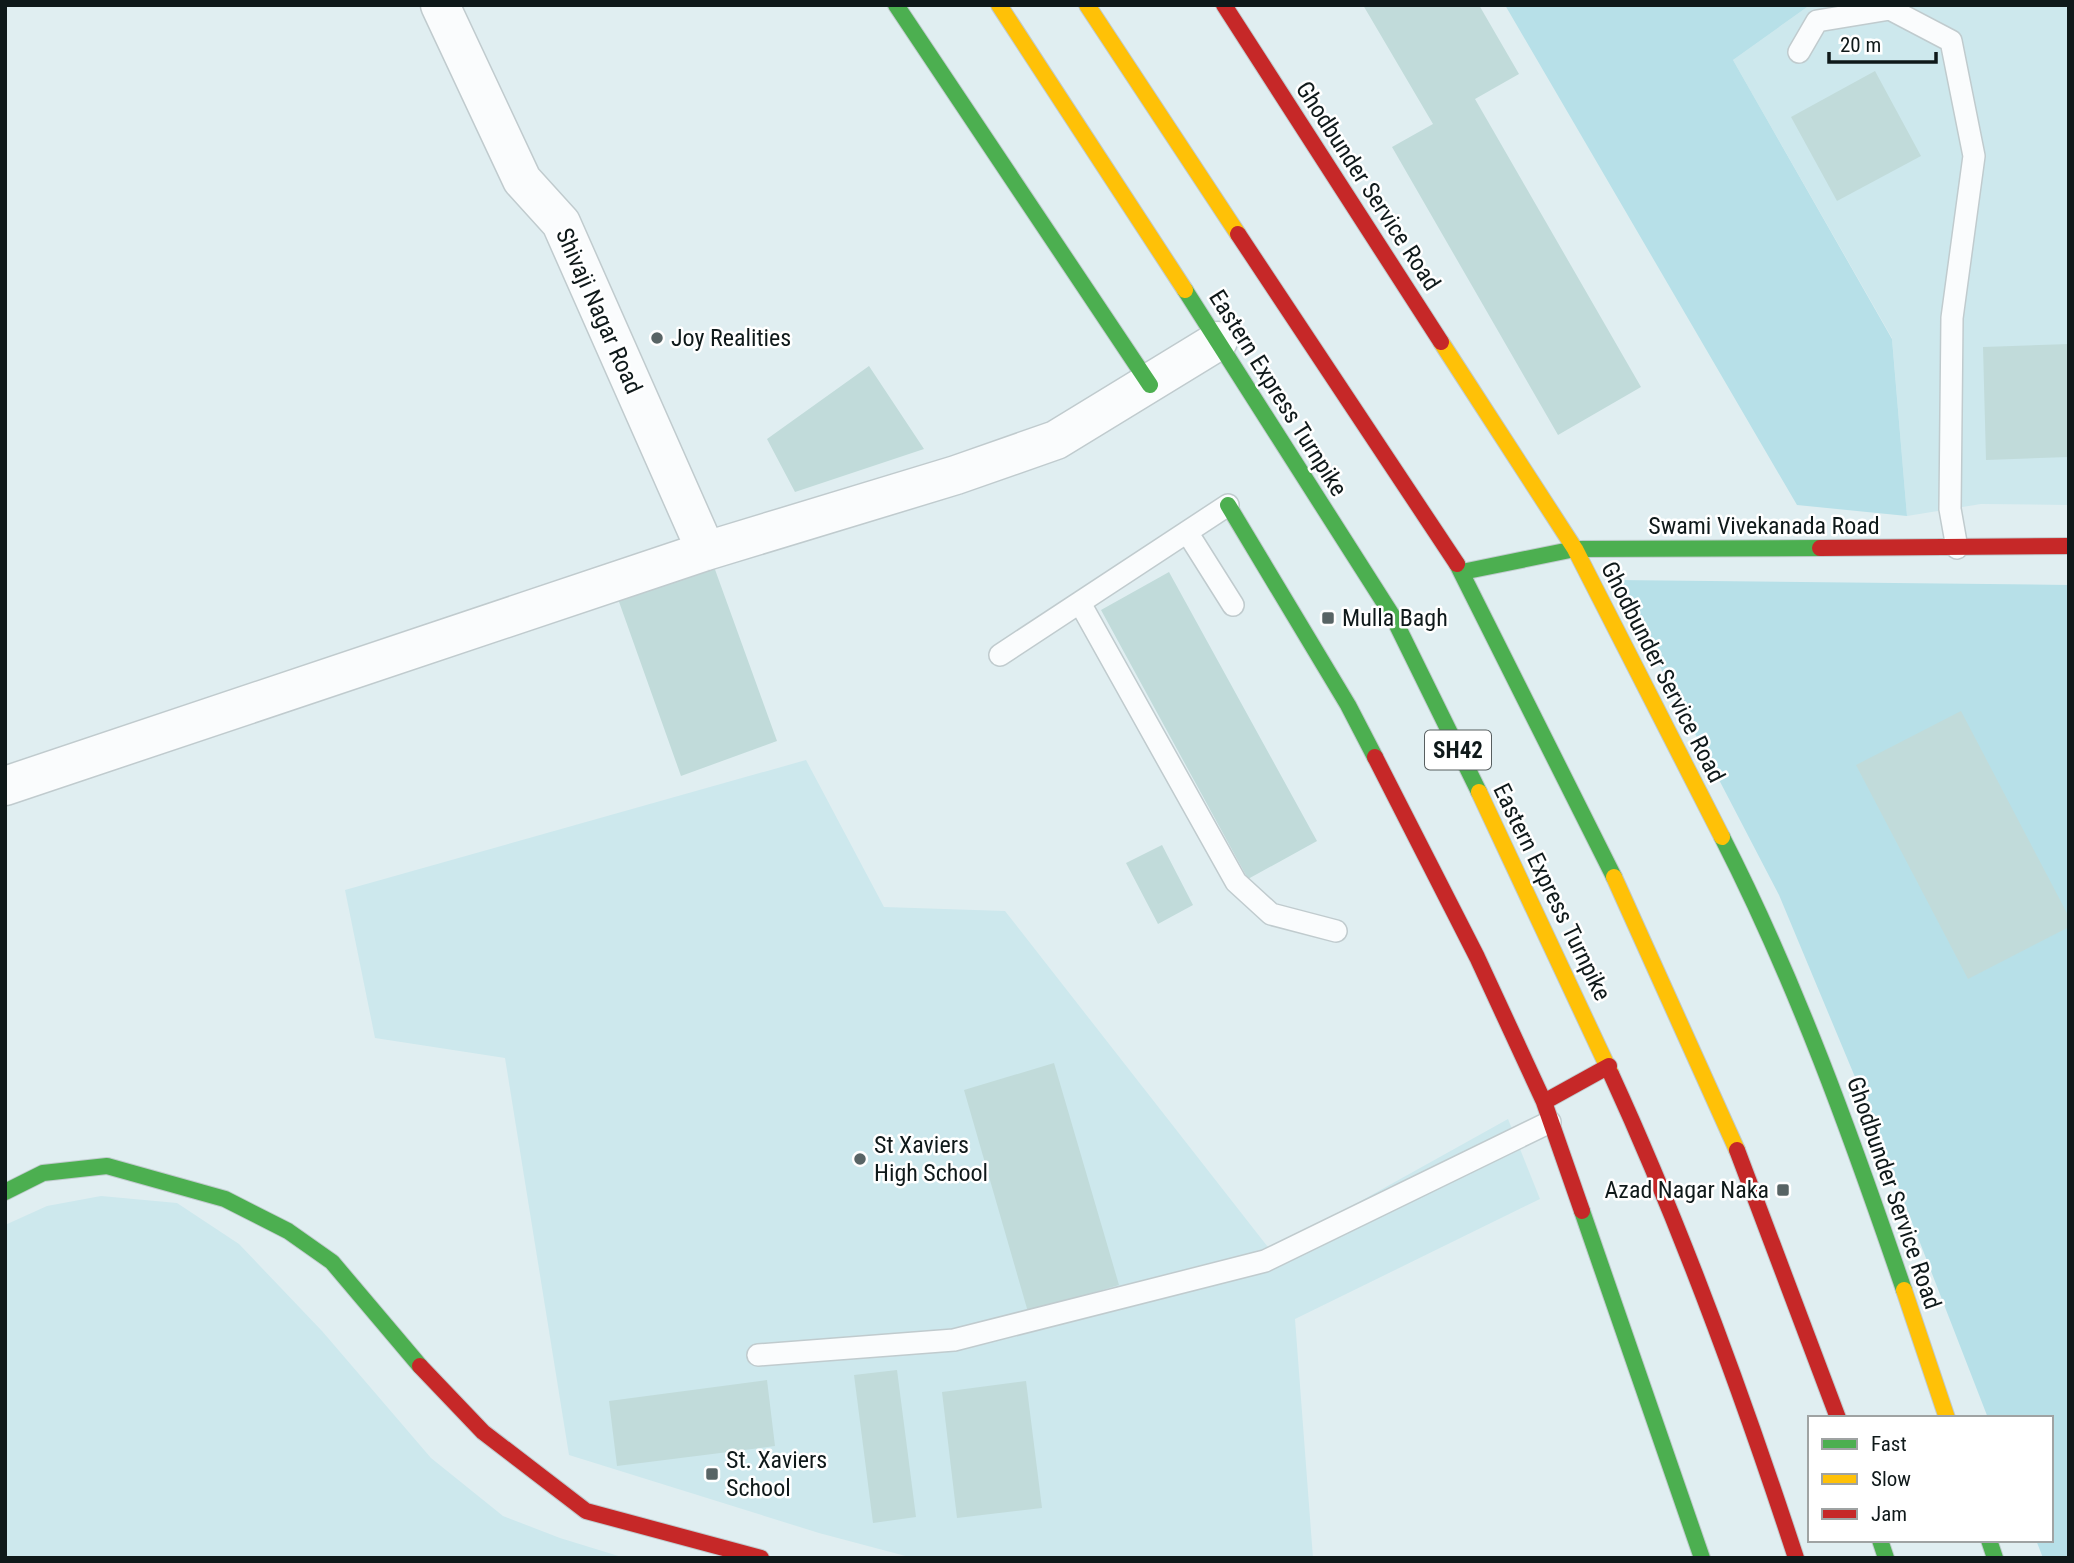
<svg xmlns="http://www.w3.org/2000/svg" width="2074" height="1563" viewBox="0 0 2074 1563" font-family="'Roboto Condensed',sans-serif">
  <rect width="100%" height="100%" fill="#e0eef1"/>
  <path fill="#cde8ed" d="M1810 5H2069V505L1981 504 1907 516 1892 338 1733 60Z
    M806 760 884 907 1005 911 1271 1251 1508 1119 1540 1199 1295 1319 1313 1558H913L819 1533 569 1455 505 1058 375 1038 345 890Z
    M101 1196 177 1203 239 1244 322 1331 431 1458 503 1516 560 1538 625 1558H5V1225L47 1206Z"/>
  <path fill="#b7e0e8" d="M1505 5H1810L1733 60 1892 339 1907 516 1797 505Z
    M1615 580 2069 585V1558H2043L2036 1540H2051V1418H1988L1865 1101 1779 895Z"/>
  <path fill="#c1dbda" d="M1363 5H1479L1519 74 1475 99 1641 387 1558 435 1392 147 1433 124Z
    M1875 71 1921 156 1837 201 1791 117Z
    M2069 344V457L1986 460 1983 347Z
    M869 366 924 449 795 492 767 439Z
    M713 564 777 741 681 776 618 599Z
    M1169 572 1317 841 1248 879 1101 610Z
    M1961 711 2069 917V927L1968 979 1856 765Z
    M1162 845 1193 905 1158 924 1126 863Z
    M1054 1063 1119 1285 1028 1312 964 1090Z
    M897 1370 916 1517 873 1523 854 1375Z
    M767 1380 775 1446 617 1466 609 1401Z
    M1026 1381 1042 1508 957 1518 942 1392Z"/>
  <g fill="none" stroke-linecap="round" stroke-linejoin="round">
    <g stroke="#c0cbce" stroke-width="24">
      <path id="lane" d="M1799 52 1817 21 1890 9 1951 41 1974 156 1952 318 1950 509 1957 548
        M1187 532 1233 605
        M1080 603 1236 882 1271 914 1336 931
        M1000 655 1228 505
        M758 1355 954 1340 1265 1261 1550 1122"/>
    </g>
    <g stroke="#c0cbce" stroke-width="41">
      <path id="street" d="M440 5 522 180 561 223 706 551
        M5 786 706 551 956 475 1056 440 1218 341"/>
    </g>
    <g stroke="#c0cbce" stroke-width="18">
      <path id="fast" d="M896 5 1150 385
        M1185 290 1392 615 1479 792
        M1228 505 1348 705 1375 757
        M1457 564 1614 877
        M1462 572 1575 549 1820 548
        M1722 837C1796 982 1851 1135 1904 1290
        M5 1192 43 1173 107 1166 225 1199 288 1231 332 1262 420 1366
        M1582 1211 1702 1558
        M1880 1540 1886 1558
        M1989 1540 1995 1558"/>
    </g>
    <g stroke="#c0cbce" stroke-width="18">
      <path id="slow" d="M999 5 1185 290
        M1087 5 1238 234
        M1441 342 1575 549 1722 837
        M1479 792 1611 1074
        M1614 877 1737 1150
        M1904 1290 1947 1418"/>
    </g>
    <g stroke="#c0cbce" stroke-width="18">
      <path id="jam" d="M1224 5 1441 342
        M1238 234 1457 564
        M1820 548 2069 546
        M1375 757 1477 957 1544 1102 1582 1211
        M1611 1074C1683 1231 1742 1393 1796 1558
        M1544 1102 1609 1066
        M1737 1150 1838 1418
        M420 1366 483 1432 586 1511 761 1558"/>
    </g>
    <use href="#lane" stroke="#fafcfd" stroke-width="21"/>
    <use href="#street" stroke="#fafcfd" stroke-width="38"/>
    <use href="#fast" stroke="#4caf50" stroke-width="16"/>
    <use href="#slow" stroke="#ffc107" stroke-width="16"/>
    <use href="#jam" stroke="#c62828" stroke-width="16"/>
  </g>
  <g fill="#586465" stroke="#fff" stroke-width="2.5">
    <circle cx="657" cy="338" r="7"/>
    <rect x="1321" y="611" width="14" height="14" rx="3.5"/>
    <circle cx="860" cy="1159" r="7"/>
    <rect x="1776" y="1183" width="14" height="14" rx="3.5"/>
    <rect x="705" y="1467" width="14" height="14" rx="3.5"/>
  </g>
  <g text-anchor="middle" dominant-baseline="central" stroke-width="5" stroke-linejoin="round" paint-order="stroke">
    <rect fill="#fff" stroke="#575e5f" stroke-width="2" x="1425" y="730.5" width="66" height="39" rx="5"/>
    <g font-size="23" font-weight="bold" fill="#0f191a">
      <text x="1458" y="750">SH42</text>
    </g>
    <g font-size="24" fill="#0f191a" stroke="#fff">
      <text transform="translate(1368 186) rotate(57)">Ghodbunder Service Road</text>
      <text transform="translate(599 311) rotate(66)">Shivaji Nagar Road</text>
      <text transform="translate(1278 393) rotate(58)">Eastern Express Turnpike</text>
      <text x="1764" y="526">Swami Vivekanada Road</text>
      <text transform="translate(1663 672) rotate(63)">Ghodbunder Service Road</text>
      <text transform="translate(1552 892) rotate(64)">Eastern Express Turnpike</text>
      <text transform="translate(1894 1193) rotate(71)">Ghodbunder Service Road</text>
    </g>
    <g font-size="24" fill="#0f191a" stroke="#fff" text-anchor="start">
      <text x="671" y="338">Joy Realities</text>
      <text x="1342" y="618">Mulla Bagh</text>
      <text x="874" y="1145">St Xaviers<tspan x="874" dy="28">High School</tspan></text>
      <text x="1769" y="1190" text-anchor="end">Azad Nagar Naka</text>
      <text x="726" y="1460">St. Xaviers<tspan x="726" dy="28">School</tspan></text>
    </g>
  </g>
  <rect width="2074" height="1563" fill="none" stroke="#0f191a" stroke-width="14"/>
  <rect x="1808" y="1416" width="245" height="126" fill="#ffffff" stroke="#9fa3a3" stroke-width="2"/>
  <rect x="1822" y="1439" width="35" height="10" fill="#4caf50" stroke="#9fa3a3" stroke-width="2"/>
  <text x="1871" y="1451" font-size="21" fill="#0f191a">Fast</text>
  <rect x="1822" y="1474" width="35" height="10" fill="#ffc107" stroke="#9fa3a3" stroke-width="2"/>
  <text x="1871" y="1486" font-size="21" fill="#0f191a">Slow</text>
  <rect x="1822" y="1509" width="35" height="10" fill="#c62828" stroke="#9fa3a3" stroke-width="2"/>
  <text x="1871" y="1521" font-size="21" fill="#0f191a">Jam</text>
  <path d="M1829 52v10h107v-10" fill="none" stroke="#0f191a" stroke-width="3.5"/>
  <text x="1840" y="52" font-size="21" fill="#0f191a" stroke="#ffffff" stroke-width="5" paint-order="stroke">20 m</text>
</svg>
